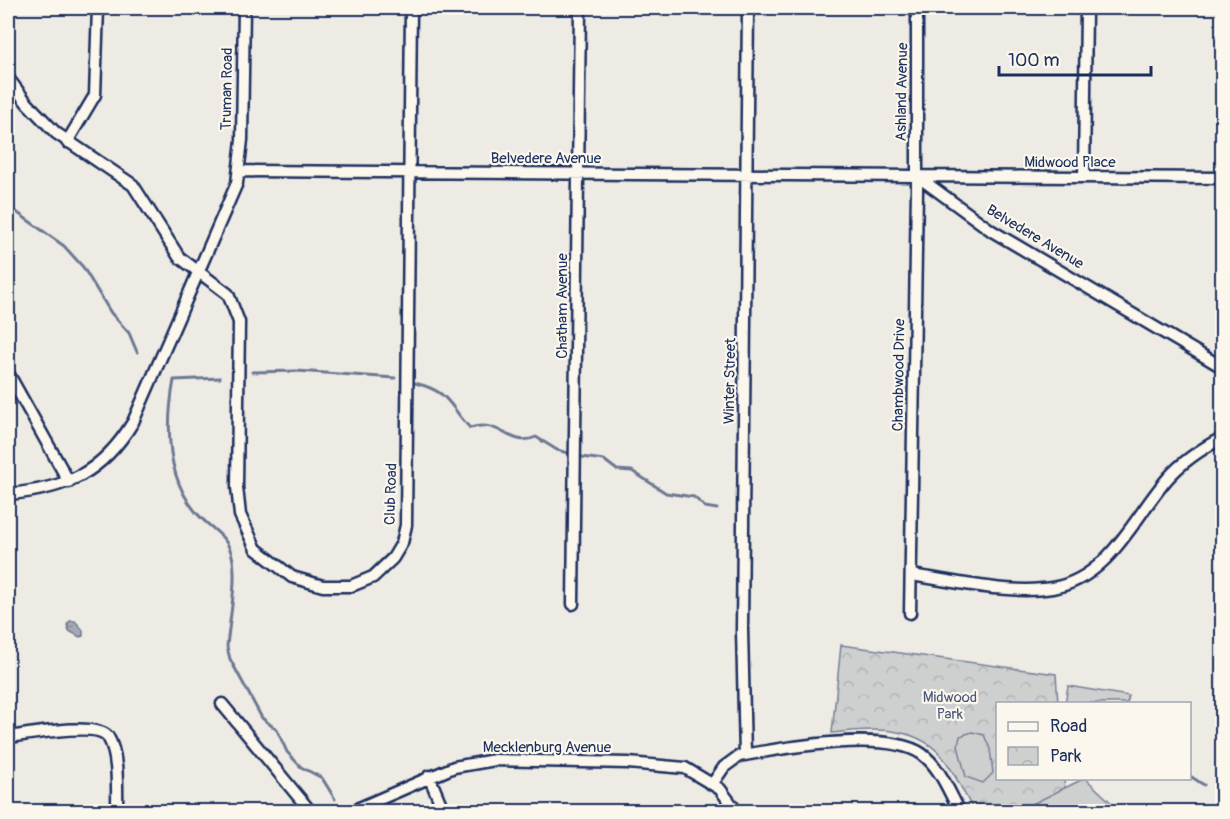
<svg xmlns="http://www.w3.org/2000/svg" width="1230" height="819" viewBox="0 0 1230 819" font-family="Pangolin,sans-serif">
  <defs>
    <pattern id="park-crowns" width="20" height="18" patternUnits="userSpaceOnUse" patternTransform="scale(1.5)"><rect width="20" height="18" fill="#cecfcf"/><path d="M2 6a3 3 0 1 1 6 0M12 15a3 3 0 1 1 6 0" fill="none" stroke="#b0b2b4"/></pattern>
    <pattern id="water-ripples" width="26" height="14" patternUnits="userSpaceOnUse" patternTransform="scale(1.5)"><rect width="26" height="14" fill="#a3a8b4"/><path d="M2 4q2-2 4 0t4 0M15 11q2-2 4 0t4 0" fill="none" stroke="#848996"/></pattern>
  </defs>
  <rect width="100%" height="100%" fill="#eeebe4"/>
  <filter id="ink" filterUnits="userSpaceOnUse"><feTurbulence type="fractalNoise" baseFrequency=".0167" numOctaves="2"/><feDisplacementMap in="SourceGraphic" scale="12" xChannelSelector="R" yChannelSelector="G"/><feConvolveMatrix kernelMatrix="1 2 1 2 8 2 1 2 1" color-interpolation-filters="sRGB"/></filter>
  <g filter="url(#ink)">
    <path fill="url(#park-crowns)" stroke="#747f96" stroke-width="1.5" d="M841 645 1056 674 1058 703 998 704V778L1064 779 1067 811H974C965 795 957 778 947 763 921 724 872 728 832 733Z"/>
    <path fill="#cecfcf" stroke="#747f96" stroke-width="1.5" d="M1068 686 1129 696 1127 703H1065Z
      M972 732 984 735 990 749 993 773 983 783 966 777 958 746 960 736Z
      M1085 778 1120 811H1018Z"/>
    <path fill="url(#water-ripples)" stroke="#6d7892" stroke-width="1.5" d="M70 621H75L83 630V636L80 637 69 631 67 625Z"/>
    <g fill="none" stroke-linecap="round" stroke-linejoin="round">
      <path stroke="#6d7892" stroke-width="3" d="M8 206 64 246 83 267 111 313 129 333 137 352
        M252 372 297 371 395 378
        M220 378 174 380C166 424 165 474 195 511 206 526 225 533 231 552 239 576 229 621 227 647L230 659 262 718 277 730 287 752 301 767 322 778 335 799
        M415 383C451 392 448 405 470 428 501 418 510 449 536 437L557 450 568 453
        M582 457 604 460 617 470 632 471 666 493 694 497 705 507 717 509
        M1190 776 1204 785"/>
      <g stroke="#1b2f5e" stroke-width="15">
        <path id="minor" d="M8 78 27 103 56 133 133 185 179 257 228 294 239 322 237 487 240 515 256 549 292 577 323 586H351L373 577 393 558 402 543 406 525 411 8
          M67 142 95 95 98 8
          M240 171 917 176 992 231 1222 367
          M917 176 1222 178
          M1084 177 1086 8
          M8 373 69 482
          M8 494C66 489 102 473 133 422L237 183 242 140 244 8
          M911 575C953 581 1010 595 1052 588 1109 579 1133 518 1168 478 1182 462 1203 448 1222 438
          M573 604 580 8
          M910 613 917 190V8
          M222 704 311 812
          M8 737C26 735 98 721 108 737 119 754 117 792 117 812
          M745 755 742 630 748 8
          M429 776 444 812
          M713 783 724 767 739 756C781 748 886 729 922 754 940 767 949 792 960 812
          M350 812 454 767 495 760 628 763 685 768 720 789 737 812"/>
      </g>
      <use href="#minor" stroke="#fbf7ec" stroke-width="10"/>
    </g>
  </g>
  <g text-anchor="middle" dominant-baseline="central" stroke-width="4.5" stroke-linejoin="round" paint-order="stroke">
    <g font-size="15" fill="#1b2f5e" stroke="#fbf7ec">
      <text transform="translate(227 89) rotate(-89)">Truman Road</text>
      <text transform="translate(902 92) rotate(-89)">Ashland Avenue</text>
      <text x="546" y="158">Belvedere Avenue</text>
      <text x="1070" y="162">Midwood Place</text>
      <text transform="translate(1035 237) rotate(31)">Belvedere Avenue</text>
      <text transform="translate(562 306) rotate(-90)">Chatham Avenue</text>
      <text transform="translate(899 375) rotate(-89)">Chambwood Drive</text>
      <text transform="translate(730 381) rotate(-89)">Winter Street</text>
      <text transform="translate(391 494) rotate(-88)">Club Road</text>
      <text x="547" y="747">Mecklenburg Avenue</text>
    </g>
    <g font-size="15" fill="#48577a" stroke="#fbf7ec">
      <text x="950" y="697">Midwood<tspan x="950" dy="17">Park</tspan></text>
    </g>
  </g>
  <rect width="1230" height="819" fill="none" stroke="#fbf7ec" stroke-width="30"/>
  <rect x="15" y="15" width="1200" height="789" fill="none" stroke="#1b2f5e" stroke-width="2" filter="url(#ink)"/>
  <rect x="996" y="702" width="195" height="78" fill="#fbf7ec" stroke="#a1a7b3" stroke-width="1.5"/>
  <rect x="1008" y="722" width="30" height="9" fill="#fbf7ec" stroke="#a1a7b3" stroke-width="1.5"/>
  <text x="1050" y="732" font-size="18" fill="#1b2f5e">Road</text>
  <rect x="1008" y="747" width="30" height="18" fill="url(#park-crowns)" stroke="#a1a7b3" stroke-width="1.5"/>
  <text x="1050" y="762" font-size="18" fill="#1b2f5e">Park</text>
  <path d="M999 66v9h152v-9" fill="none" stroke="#1b2f5e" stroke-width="3"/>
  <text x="1008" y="66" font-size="18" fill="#1b2f5e" stroke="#fbf7ec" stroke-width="4.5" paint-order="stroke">100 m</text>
</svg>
